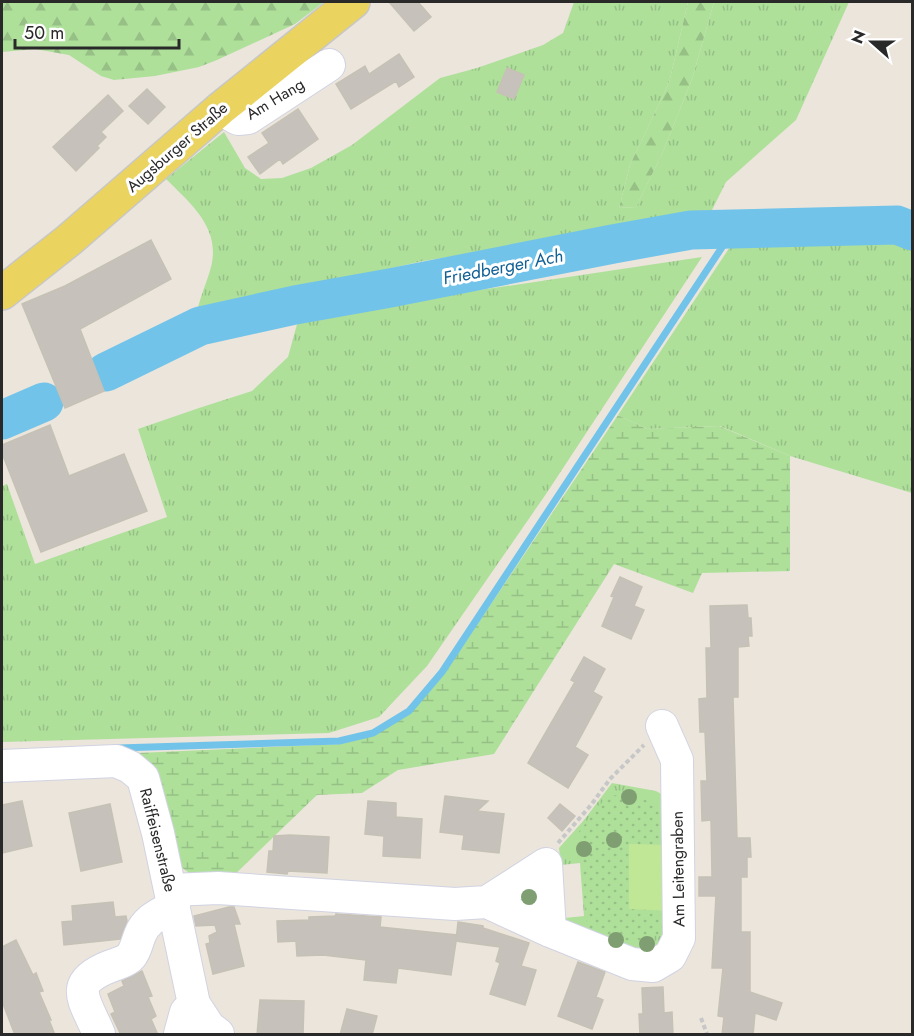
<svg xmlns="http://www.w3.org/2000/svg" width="914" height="1036" viewBox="0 0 914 1036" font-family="Jost,sans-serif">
  <defs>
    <pattern id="grass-tufts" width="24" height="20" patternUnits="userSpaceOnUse" patternTransform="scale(1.5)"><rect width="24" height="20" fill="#aee09a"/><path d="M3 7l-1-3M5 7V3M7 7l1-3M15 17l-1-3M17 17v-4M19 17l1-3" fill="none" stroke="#96c085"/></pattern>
    <pattern id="forest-firs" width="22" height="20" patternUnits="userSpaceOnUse" patternTransform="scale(1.5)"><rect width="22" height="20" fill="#aee09a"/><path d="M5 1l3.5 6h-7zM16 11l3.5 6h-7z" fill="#96c085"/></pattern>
    <pattern id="wetland-marsh" width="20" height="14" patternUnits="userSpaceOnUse" patternTransform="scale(1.5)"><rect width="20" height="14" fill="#aee09a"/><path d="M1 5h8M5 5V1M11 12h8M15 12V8" fill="none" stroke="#96c085"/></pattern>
    <pattern id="park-dots" width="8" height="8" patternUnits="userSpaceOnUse" patternTransform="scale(1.5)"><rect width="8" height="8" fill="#aee09a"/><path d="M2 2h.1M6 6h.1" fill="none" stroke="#96c085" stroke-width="1.8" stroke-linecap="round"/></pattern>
  </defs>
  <rect width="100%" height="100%" fill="#ebe5dc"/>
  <path fill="url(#grass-tufts)" d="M574 2H688L669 83 630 165 619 208 636 207 662 154 692 79 714 2H849L796 120 726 182 706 222 597 234 423 261 197 312C200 297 207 282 211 267 221 228 191 204 166 179L224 132 245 168 261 179 282 178 311 168 352 145 440 78 477 68 543 45 563 33Z
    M881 231 912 242V493L790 456 720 426 647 429 618 415 736 238Z
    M702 257 546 494 427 666 379 717 329 733 2 742V486L7 484 35 564 167 517 138 429 199 408 252 391 288 357 299 317Z
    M612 783 656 791 663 795 671 911 662 941 650 950 640 953 565 928V918L584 916 580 863 561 865 559 848 584 820Z"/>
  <path fill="url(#forest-firs)" d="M2 2H324L295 24 217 60 199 67 155 76 114 80 101 76 69 55 35 49 2 52Z
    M688 2H714L692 79 662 154 636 207 619 208 630 165 669 83Z"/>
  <path fill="url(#wetland-marsh)" d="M618 415 647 429 719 426 790 456V571L702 573 693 593 614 564 494 754 398 770 362 793 317 795 229 880 195 877 174 862 157 776 149 762 138 753 339 744 374 735 410 713 444 674Z"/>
  <path fill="url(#park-dots)" d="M608 795 629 796 669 806 664 933 630 944 587 929 578 833Z"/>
  <path fill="#c0e796" d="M629 844 672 845 671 911 629 909Z"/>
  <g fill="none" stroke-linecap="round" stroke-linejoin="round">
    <path stroke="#72c3ea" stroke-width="7" d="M118 748 339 741 373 733 409 711 442 672 734 229"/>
    <path stroke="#72c3ea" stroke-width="39" d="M106 372 200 326 295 305 390 288 613 244 691 230 897 225 912 231
      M2 420 44 402"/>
  </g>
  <path fill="#c6c2bb" stroke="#c6c1b5" stroke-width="1.5" d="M389 2H418L431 17 414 31Z
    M399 54 414 77 399 87 396 81 351 109 336 84 365 66 369 74Z
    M507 68 524 75 514 99 497 92Z
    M147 89 165 107 148 124 129 106Z
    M108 95 123 111 101 132 106 137 97 146 99 148 76 171 53 147Z
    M298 109 318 139 283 164 280 159 260 174 248 157 269 143 262 133Z
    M151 240 171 279 80 329 104 391 65 408 22 304 65 286Z
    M50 425 69 476 124 454 147 511 41 552 2 453V445Z
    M620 577 642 587 634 606 644 610 631 639 602 626 614 597 611 596Z
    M747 605 748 618H751L752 636H748L749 646 738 647V697H733L737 838H750L751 857H747V877H741V932H750V992L782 1003 776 1020 755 1013 753 1035H722L724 1017 718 1016 723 968H712L716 896H699V877H712L711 820 702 821 701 781H707L705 732H700L699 699 707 698 706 648H711L710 606Z
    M584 657 605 669 593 692 602 697 575 747 588 755 568 788 528 763 575 682 571 680Z
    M445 796 488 801 477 811 504 814 499 853 462 849 464 835 440 832Z
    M22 801 32 846 2 853V805Z
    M368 801 396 803V817L422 819 420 858 383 856 384 836 365 834Z
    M110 804 122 862 81 871 69 813Z
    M560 804 575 816 562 831 548 818Z
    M290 835 329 837 327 873 288 871 287 874 267 872 269 851H273L274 836Z
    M113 902 115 917 126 916 127 921 120 939 64 945 62 922 73 921 72 906Z
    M229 907H234L240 924H234L244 966 213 974 206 944 210 943 209 936 217 932 215 925 196 926 194 916Z
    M336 914 381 917 380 927 457 935 451 975 398 968 396 983 364 980 366 960 323 955 297 956 296 941 278 942 277 921 309 920V917L335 916Z
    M458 922 483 926V928L529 943 521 966 536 970 525 1005 490 994 500 963 496 961 500 947 456 941Z
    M16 940 33 975 36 973 43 991 39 992 51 1020H49L55 1035H15L2 1001V947Z
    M578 962 605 972 596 997 603 1000 592 1029 558 1016Z
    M142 971 152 996 148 997 156 1016 151 1019 158 1035H121L111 1014 115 1012 108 994 124 986 122 981Z
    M663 987 664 1013 672 1012 673 1035H640L639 1014H643L642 988Z
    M260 1000 304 1001 303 1035H257Z
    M347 1009 377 1016 372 1035H340Z"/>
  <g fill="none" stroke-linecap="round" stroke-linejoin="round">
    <g stroke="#d1d3e2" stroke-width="34">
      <path id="minor" d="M220 109 238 119 248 118 329 65
        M2 766 116 761 130 767 143 778 158 833 194 1004 209 1027 218 1034
        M171 890 218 888 455 904 487 902 550 931 632 964 653 966 670 956 679 938 677 760 662 726
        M487 902 546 864 550 931
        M99 1034C85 1000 66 983 111 966 118 963 126 962 131 956 136 950 137 942 140 935 146 919 160 914 174 906
        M180 1034 186 1012 194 1004"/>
    </g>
    <g stroke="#c7c7c7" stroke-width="36">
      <path id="major" d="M2 293 69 240 220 109 353 2"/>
    </g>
    <path stroke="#c7c7c7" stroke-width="4" stroke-dasharray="4.5 3" stroke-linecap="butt" d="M558 843 591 805 610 779 644 745
      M701 1018 707 1034"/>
    <use href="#minor" stroke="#fff" stroke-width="32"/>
    <use href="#major" stroke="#ebd360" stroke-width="33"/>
  </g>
  <g fill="#7f9e72">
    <circle cx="629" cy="797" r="8"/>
    <circle cx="614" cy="840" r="8"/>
    <circle cx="584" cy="849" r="8"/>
    <circle cx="529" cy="897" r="8"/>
    <circle cx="616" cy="940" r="8"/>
    <circle cx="647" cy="944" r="8"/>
  </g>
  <g text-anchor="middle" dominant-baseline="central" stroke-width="6" stroke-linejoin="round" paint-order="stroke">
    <g font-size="16" fill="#292929" stroke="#fff">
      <text transform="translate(275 99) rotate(-31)">Am Hang</text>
      <text transform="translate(177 147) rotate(-41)">Augsburger Straße</text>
      <text transform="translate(158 840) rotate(76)">Raiffeisenstraße</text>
      <text transform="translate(678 869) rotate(-91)">Am Leitengraben</text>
    </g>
    <g font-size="18" font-style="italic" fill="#126095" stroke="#fff">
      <text transform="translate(503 267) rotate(-11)">Friedberger Ach</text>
    </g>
  </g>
  <rect width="914" height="1036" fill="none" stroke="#292929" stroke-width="6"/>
  <g transform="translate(872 42) rotate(291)" stroke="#ffffff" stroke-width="4.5" paint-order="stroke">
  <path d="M0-4.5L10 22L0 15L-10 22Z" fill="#292929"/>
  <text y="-9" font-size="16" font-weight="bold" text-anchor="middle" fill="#292929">N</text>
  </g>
  <path d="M15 39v9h164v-9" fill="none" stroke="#292929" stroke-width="3"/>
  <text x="24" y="39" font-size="18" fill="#292929" stroke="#ffffff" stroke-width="4.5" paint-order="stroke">50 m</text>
</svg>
